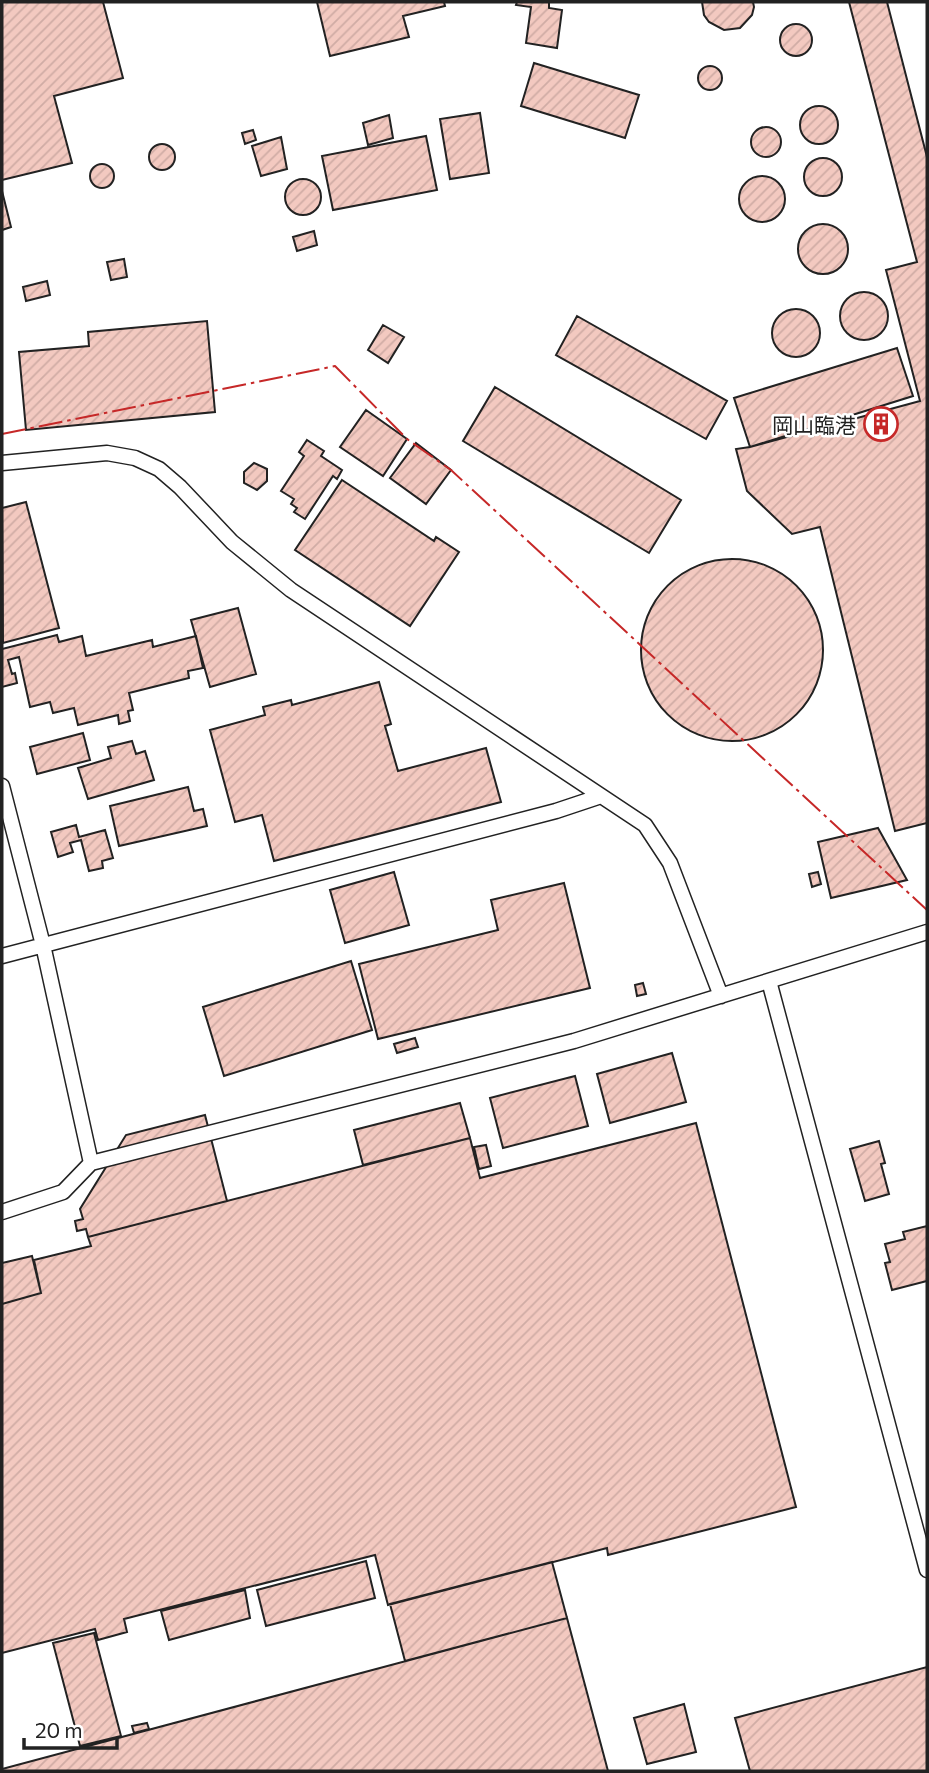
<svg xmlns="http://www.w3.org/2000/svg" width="929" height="1773" viewBox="0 0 929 1773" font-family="Commissioner,'Noto Sans JP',sans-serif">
  <defs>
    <pattern id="building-hatch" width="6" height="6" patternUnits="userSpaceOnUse" patternTransform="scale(1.75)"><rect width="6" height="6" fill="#f3c9c0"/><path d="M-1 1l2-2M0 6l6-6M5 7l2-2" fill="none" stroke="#d0aca5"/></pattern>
  </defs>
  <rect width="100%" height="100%" fill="#fff"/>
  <path fill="url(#building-hatch)" stroke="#222" stroke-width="2" d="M2 2H103L123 78 54 96 72 163 2 180Z
    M317 2H444L445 6 403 16 409 37 330 56Z
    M517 2H549V8L562 10 557 48 526 43 531 7 516 5Z
    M702 2H753L754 7 752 15 740 28 724 30 709 22 704 15Z
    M849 2H887L927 157V823L895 831 820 527 792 534 747 491 736 449 750 447 920 401 886 270 917 262Z
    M780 40a16 16 0 1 1 32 0a16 16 0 1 1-32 0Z
    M534 63 639 95 625 138 521 106Z
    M698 78a12 12 0 1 1 24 0a12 12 0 1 1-24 0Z
    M800 125a19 19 0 1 1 38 0a19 19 0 1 1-38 0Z
    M480 113 489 173 450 179 440 119Z
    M389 115 393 138 368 145 363 123Z
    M751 142a15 15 0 1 1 30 0a15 15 0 1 1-30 0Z
    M253 130 256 140 245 144 242 133Z
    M426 136 437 190 333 210 322 156Z
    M281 137 287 169 261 176 252 146Z
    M149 157a13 13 0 1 1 26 0a13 13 0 1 1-26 0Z
    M804 177a19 19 0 1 1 38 0a19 19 0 1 1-38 0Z
    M90 176a12 12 0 1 1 24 0a12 12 0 1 1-24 0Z
    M739 199a23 23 0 1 1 46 0a23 23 0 1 1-46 0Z
    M285 197a18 18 0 1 1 36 0a18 18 0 1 1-36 0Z
    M2 191 11 227 2 230Z
    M798 249a25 25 0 1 1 50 0a25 25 0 1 1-50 0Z
    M314 231 317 245 297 251 293 237Z
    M124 259 127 277 111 280 107 262Z
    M47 281 50 295 26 301 23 287Z
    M840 316a24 24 0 1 1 48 0a24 24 0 1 1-48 0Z
    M772 333a24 24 0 1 1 48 0a24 24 0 1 1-48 0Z
    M577 316 727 401 706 439 556 355Z
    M207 321 215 412 26 430 19 352 89 346 88 332Z
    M383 325 404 337 388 363 368 350Z
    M897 348 913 396 750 447 734 398Z
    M495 387 681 500 649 553 463 441Z
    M366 410 407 439 383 476 340 447Z
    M307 440 324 451 321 456 342 470 337 479 333 476 305 519 294 512 297 508 291 504 294 499 281 491 304 456 299 452Z
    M416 443 451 470 426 504 390 478Z
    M254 463 267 469V481L257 490 244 483V472Z
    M342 480 434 541 436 537 459 552 410 626 295 550Z
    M26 502 59 628 3 643 2 508Z
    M641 650a91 91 0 1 1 182 0a91 91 0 1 1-182 0Z
    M238 608 256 674 210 687 191 620Z
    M57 635 59 642 82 636 86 656 152 640 153 647 196 636 203 668 188 671 189 678 129 693 133 710 128 711 130 721 119 724 118 715 78 725 74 708 53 713 50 702 30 707 19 657 8 660 12 674 15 673 17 683 2 687V649Z
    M379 682 391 724 385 726 398 771 486 748 501 802 274 861 262 815 235 822 210 730 265 715 263 707 291 700 292 705Z
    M83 733 90 760 37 774 30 747Z
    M132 741 136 754 145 751 154 780 88 799 78 768 111 758 108 747Z
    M188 787 194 811 203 809 207 826 119 846 110 806Z
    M76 825 79 837 105 830 113 858 102 861 103 868 89 871 81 840 70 843 73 852 58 857 51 832Z
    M878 828 907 880 831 898 818 842Z
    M394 872 409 925 345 943 330 890Z
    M818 872 821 884 812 887 809 874Z
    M564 883 590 988 378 1039 359 964 498 930 491 900Z
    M351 961 372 1030 224 1076 203 1007Z
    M643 983 646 994 637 996 635 985Z
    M415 1038 418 1047 397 1053 394 1044Z
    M672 1053 686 1102 610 1123 597 1074Z
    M575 1076 588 1126 503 1148 490 1098Z
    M460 1103 470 1138 363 1165 354 1130Z
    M205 1115 227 1201 88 1237 86 1229 77 1231 75 1221 83 1219 80 1209 126 1135Z
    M696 1123 796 1507 608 1555 607 1548 388 1605 375 1555 124 1619 127 1632 98 1640 95 1629 2 1653V1304L41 1293 34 1260 91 1246 88 1237 470 1138 480 1178Z
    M879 1141 885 1163 881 1164 889 1194 865 1201 850 1149Z
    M486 1145 491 1166 479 1169 474 1147Z
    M927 1226V1281L892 1290 885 1263 890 1262 885 1244 905 1239 903 1232Z
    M32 1256 41 1293 2 1304V1263Z
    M366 1561 375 1598 266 1626 257 1590Z
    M552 1562 567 1618 405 1661 390 1604Z
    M245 1590 250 1618 169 1640 161 1611Z
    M567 1618 608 1771H2V1769Z
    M94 1633 121 1736 80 1746 53 1643Z
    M927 1667V1771H750L735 1718Z
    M684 1704 696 1752 647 1764 634 1718Z
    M147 1723 149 1729 134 1733 132 1726Z"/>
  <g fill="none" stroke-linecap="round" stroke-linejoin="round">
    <g stroke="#222" stroke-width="17">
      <path id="service" d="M2 463 107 453 135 458 159 469 180 487 232 542 291 590 645 825 670 863 721 996
        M2 786 43 945 91 1163
        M2 956 556 811 601 796
        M769 981 927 1570
        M2 1212 63 1192 91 1163 574 1041 927 932"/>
    </g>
    <use href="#service" stroke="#fff" stroke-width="14"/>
    <path stroke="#c62828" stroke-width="2" stroke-dasharray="24 5 3.5 5" stroke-linecap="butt" d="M2 434 335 366 407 439 451 470 927 910"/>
  </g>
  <defs>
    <g id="building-ring" transform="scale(1.75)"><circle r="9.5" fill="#fff" stroke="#c62828" stroke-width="1.5"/><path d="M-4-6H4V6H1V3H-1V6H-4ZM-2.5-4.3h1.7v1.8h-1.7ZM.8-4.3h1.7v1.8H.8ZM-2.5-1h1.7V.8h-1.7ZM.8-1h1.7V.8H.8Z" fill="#c62828"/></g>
  </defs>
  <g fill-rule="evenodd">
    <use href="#building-ring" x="881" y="424"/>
  </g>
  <g text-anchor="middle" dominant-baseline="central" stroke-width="5" stroke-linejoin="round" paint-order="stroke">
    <g font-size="21" fill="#222" stroke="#fff" text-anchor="end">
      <text x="856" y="424">岡山臨港</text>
    </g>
  </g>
  <rect width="929" height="1773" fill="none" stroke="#222222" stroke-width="7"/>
  <path d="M24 1738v10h93v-10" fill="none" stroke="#222222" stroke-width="3.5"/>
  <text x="35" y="1738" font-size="21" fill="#222222" stroke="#ffffff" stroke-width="5" paint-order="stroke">20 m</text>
</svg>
